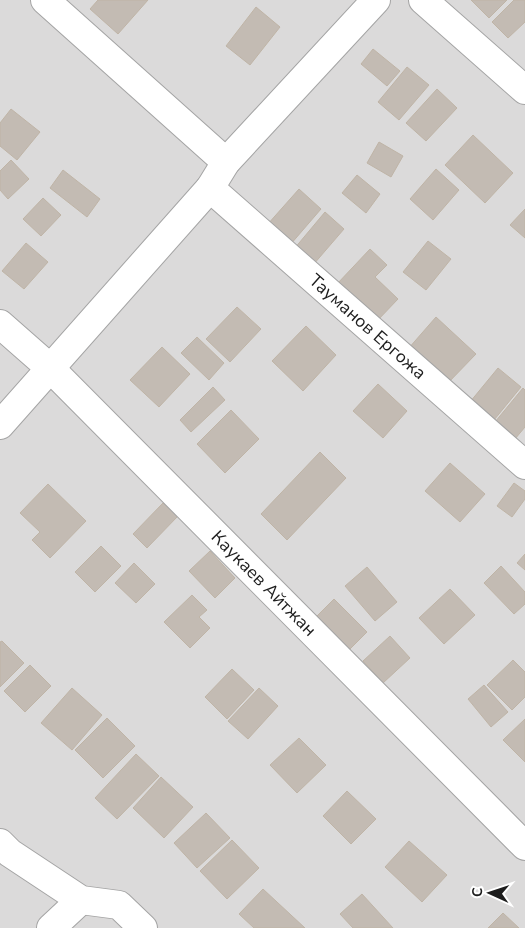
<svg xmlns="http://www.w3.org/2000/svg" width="525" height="928" viewBox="0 0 525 928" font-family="'Nunito Sans',sans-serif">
  <rect width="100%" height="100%" fill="#eeece3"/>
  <path fill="#dbdada" d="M0 0H525V928H0Z"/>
  <path fill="#c3bbb3" stroke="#bfb4a6" d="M98 0H148L118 34 90 9Z
    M471 0H507L489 18Z
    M514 0H525V22L508 38 492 22Z
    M256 7 280 27 250 65 226 46Z
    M373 49 400 71 387 86 361 64Z
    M407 67 429 85 399 120 378 102Z
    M437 89 457 108 426 141 406 123Z
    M11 109 40 132 17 160 0 146V123Z
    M473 135 513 173 485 203 445 165Z
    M379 142 403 156 391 177 367 163Z
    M11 160 29 179 8 199 0 190V171Z
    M436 169 459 190 433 220 410 199Z
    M63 170 100 199 87 217 50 188Z
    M357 175 380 194 366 213 342 193Z
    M299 189 321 209 290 245 267 225Z
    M43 198 61 215 41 236 23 219Z
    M525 209V238L510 225Z
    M325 212 344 229 313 265 294 249Z
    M428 241 451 259 426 290 403 272Z
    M26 243 48 262 24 289 2 271Z
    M370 249 387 265 375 277 398 299 376 322 337 284Z
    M237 307 261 329 230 362 206 339Z
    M436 317 476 354 446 385 408 349Z
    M306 326 336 355 303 391 272 361Z
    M197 337 224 363 209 380 181 353Z
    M162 347 190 374 159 407 130 380Z
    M498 368 521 387 494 420 470 402Z
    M378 384 407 411 383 438 353 411Z
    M213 387 225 400 191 432 180 420Z
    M523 388 525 390V427L515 439 495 422Z
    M231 410 259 439 225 473 197 444Z
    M320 452 346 478 287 540 261 514Z
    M450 463 485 494 460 522 425 491Z
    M514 483 525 491V499L512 517 497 506Z
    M48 484 86 521 50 558 32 540 40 532 20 513Z
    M163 503 178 516 147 548 133 534Z
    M101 546 121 566 95 592 75 572Z
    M210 551 235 578 215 598 189 571Z
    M525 554V570L517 563Z
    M134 563 155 584 136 603 115 583Z
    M501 566 525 592V604L514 614 484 583Z
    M367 567 397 602 375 621 345 586Z
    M450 589 475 615 444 644 419 618Z
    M192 595 207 610 199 617 210 628 190 648 164 622Z
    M334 599 367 632 349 650 316 617Z
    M390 636 410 658 383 683 363 661Z
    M2 641 24 663 0 687V642Z
    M513 660 525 672V697L512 710 487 685Z
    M30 665 51 686 25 712 4 691Z
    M232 669 254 690 227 719 205 697Z
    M484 685 508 712 491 727 468 699Z
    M72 688 102 715 72 750 41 723Z
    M259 688 278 706 248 739 228 721Z
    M107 718 135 746 103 778 75 750Z
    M525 719V762L503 740Z
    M299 738 326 765 297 793 270 765Z
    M136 754 159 776 117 819 95 798Z
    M161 777 193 807 164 838 133 808Z
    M347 791 376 819 351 844 323 816Z
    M206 813 230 838 197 868 174 843Z
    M232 840 259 868 227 899 200 871Z
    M409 841 447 875 422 902 385 867Z
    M263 889 305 928H254L239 914Z
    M362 894 393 928H353L340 914Z
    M503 913 519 928H488Z"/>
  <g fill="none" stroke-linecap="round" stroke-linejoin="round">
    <g stroke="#a4a4a4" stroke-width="30">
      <g id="minor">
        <path d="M45 0 226 162"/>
        <path d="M423 0 525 90"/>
        <path id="s1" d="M210 188 525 465"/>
        <path id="s2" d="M0 324 50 368 525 846"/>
        <path d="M0 425 210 188 226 162 376 0"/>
        <path d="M0 843 10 853 81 900 119 905 143 928"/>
        <path d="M51 928 81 900"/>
      </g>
    </g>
    <use href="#minor" stroke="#fff" stroke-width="28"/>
  </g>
  <g text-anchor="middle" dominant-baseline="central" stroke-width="4" stroke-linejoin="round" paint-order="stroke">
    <g font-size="18" fill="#1d1d1d" stroke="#fff">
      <text stroke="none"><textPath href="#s1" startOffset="210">Тауманов Ергожа</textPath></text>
      <text stroke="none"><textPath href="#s2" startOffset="370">Каукаев Айтжан</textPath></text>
    </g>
  </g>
  <g transform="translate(490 893) rotate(273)" stroke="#ffffff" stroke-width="4" paint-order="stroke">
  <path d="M0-4L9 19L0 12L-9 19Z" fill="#1d1d1d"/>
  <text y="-8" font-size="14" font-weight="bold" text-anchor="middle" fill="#1d1d1d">С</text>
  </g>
</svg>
